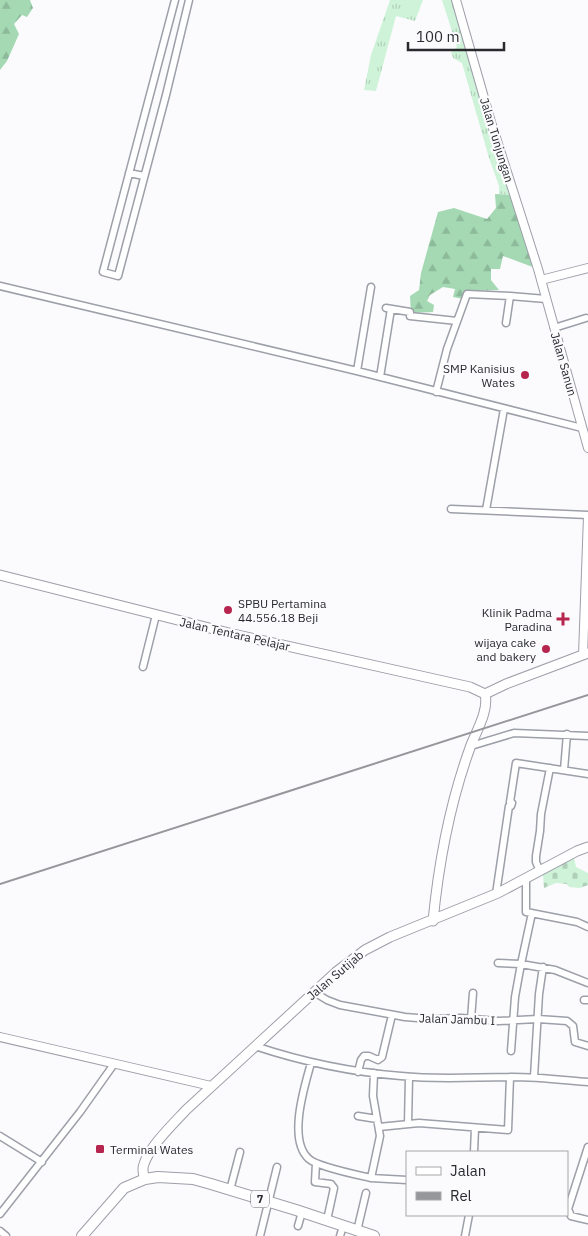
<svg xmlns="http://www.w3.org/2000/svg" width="588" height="1236" viewBox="0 0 588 1236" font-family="'IBM Plex Sans',sans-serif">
  <defs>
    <pattern id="grass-tufts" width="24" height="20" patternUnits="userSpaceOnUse" patternTransform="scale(1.25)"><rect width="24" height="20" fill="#cef3d8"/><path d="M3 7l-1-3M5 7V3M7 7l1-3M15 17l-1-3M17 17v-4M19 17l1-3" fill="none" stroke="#b1d0ba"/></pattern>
    <pattern id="forest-firs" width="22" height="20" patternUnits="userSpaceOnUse" patternTransform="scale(1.25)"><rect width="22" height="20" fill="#a4d9b3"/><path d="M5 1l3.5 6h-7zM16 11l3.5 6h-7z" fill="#8dba9a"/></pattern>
    <pattern id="cemetery-stones" width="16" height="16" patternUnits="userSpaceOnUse" patternTransform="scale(1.25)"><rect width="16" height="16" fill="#cef3d8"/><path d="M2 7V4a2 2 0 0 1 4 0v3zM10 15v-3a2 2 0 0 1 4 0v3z" fill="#b1d0ba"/></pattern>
  </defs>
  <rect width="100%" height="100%" fill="#fbfbfd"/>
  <path fill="url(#grass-tufts)" d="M390 0H423L415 21 396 16 376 91 364 90 371 55Z
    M442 0H456L514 195 499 194V186L489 158 462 63 453 58 451 52 457 47Z"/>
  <path fill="url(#forest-firs)" d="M0 0H30L33 8 27 17 22 15 14 24 19 34 7 61 0 70Z
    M495 194 514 195 538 269 503 256 500 269H491V280L499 290 467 291 464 299 453 297 455 289 443 287 430 295 427 301 434 305 433 312 411 313 410 296 419 290 421 273 438 212 454 208 487 219 496 208Z"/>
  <path fill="url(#cemetery-stones)" d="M574 858 576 867 588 873V885L580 888 569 887 567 884 556 883 544 888 543 875Z"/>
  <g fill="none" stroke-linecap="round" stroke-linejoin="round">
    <g stroke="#9d9fa9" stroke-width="9">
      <path id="minor" d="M175 0 103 272 118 276 166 95 189 0
        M129 173 144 176
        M0 286 357 371 582 428
        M386 308 410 312V316L457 321
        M506 323 510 296 546 299
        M554 328 586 318
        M357 371 371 287
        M380 377 391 309
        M436 392 447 349 467 294 510 296
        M451 509 588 515
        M486 510 504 409
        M143 667 156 615
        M471 746 514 733 588 736
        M564 770 567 734
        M540 871 536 862V856L540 831 541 814 550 768
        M526 879V912L577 922 588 927
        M496 894 509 806H511L512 803 510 802 516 763 588 774
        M498 963 521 964 532 913
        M314 992 327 1000 340 1005 405 1017 430 1019 461 1018 498 1021 538 1019 567 1021 573 1026 575 1042 588 1046
        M584 1000H588
        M471 1019 473 993
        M255 1046C303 1062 351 1072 401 1076 438 1080 475 1077 512 1077 537 1077 563 1080 588 1082
        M511 1051 515 997 521 964 555 970 588 983
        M311 1063C305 1085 287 1140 309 1159 318 1167 358 1175 371 1178L380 1136 373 1096 374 1073
        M358 1072 361 1060 364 1056H369L378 1060 382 1057 392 1015
        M534 1077 539 994 543 967
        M358 1116 377 1119
        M408 1124 409 1077
        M379 1127 419 1123 508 1130 510 1077
        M0 1136 42 1162
        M588 1147 568 1209 571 1216 588 1220
        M474 1152 475 1128
        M316 1163 315 1182 331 1184 334 1188 327 1220
        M371 1178 407 1180
        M230 1190 240 1152
        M0 1214 80 1112 114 1064
        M298 1226 302 1212
        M0 1231 6 1236
        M357 1231 366 1193
        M260 1236 277 1167
        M340 1236 343 1226
        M465 1236 469 1215"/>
    </g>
    <g stroke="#9d9fa9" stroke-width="10">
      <path id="tertiary" d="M456 0 491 122 538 269 588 448
        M541 280 588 268
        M583 655 588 516
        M0 1037 211 1086"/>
    </g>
    <g stroke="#9d9fa9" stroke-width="11">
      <path id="secondary" d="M0 575 233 634 470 687 485 694C489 710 477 730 471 745 450 802 439 860 433 921
        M485 694 506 684 588 653
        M145 1179C143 1174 142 1169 144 1164 149 1147 174 1123 186 1110L336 972 365 950 390 937 498 893 577 851 588 847"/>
    </g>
    <g stroke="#9d9fa9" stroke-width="12">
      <path id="trunk" d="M82 1236 124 1188 145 1179 158 1177 193 1179 211 1184 296 1210 374 1236"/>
    </g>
    <use href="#minor" stroke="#fff" stroke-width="6"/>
    <use href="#tertiary" stroke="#fff" stroke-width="8"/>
    <use href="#secondary" stroke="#fff" stroke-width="9"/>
    <use href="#trunk" stroke="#fff" stroke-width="10"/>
    <path stroke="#96979a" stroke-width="2" d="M0 884 588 695"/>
  </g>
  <g fill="#b6254e" stroke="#fbfbfd" stroke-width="2">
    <circle cx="525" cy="375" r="5"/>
    <circle cx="228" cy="610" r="5"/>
    <path d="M560.5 611.5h5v5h5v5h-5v5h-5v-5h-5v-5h5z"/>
    <circle cx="546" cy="649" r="5"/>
    <rect x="95" y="1144" width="10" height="10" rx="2.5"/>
  </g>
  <g text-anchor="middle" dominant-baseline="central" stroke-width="4.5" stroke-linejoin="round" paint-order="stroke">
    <rect fill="#fbfbfd" stroke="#68696c" stroke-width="1" x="251" y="1190.5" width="18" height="17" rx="4"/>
    <g font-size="11" font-weight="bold" fill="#292a2e">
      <text x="260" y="1199">7</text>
    </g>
    <g font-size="12" fill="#292a2e" stroke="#fbfbfd">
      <text transform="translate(497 140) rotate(73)">Jalan Tunjungan</text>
      <text transform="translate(564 364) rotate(74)">Jalan Sanun</text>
      <text transform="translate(235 634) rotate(13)">Jalan Tentara Pelajar</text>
      <text transform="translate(335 975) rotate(-40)">Jalan Sutijab</text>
      <text transform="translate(457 1019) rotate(2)">Jalan Jambu I</text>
    </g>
    <g font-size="12" fill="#292a2e" stroke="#fbfbfd" text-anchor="end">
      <text x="515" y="368">SMP Kanisius<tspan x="515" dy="14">Wates</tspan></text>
      <text x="238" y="603" text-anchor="start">SPBU Pertamina<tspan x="238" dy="14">44.556.18 Beji</tspan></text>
      <text x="552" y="612">Klinik Padma<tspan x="552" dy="14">Paradina</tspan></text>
      <text x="536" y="642">wijaya cake<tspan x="536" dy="14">and bakery</tspan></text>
      <text x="110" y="1149" text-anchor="start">Terminal Wates</text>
    </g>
  </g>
  <rect x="406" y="1151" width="162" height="65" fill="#fbfbfd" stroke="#a7a7aa"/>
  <rect x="416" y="1167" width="25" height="8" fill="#ffffff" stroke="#a7a7aa"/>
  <text x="450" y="1176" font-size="15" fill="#292a2e">Jalan</text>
  <rect x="416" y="1192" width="25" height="8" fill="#96979a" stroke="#a7a7aa"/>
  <text x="450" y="1201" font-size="15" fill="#292a2e">Rel</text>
  <path d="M408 42v8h96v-8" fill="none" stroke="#292a2e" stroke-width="2.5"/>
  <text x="416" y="42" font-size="15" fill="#292a2e" stroke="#fbfbfd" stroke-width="4" paint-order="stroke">100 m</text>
</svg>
